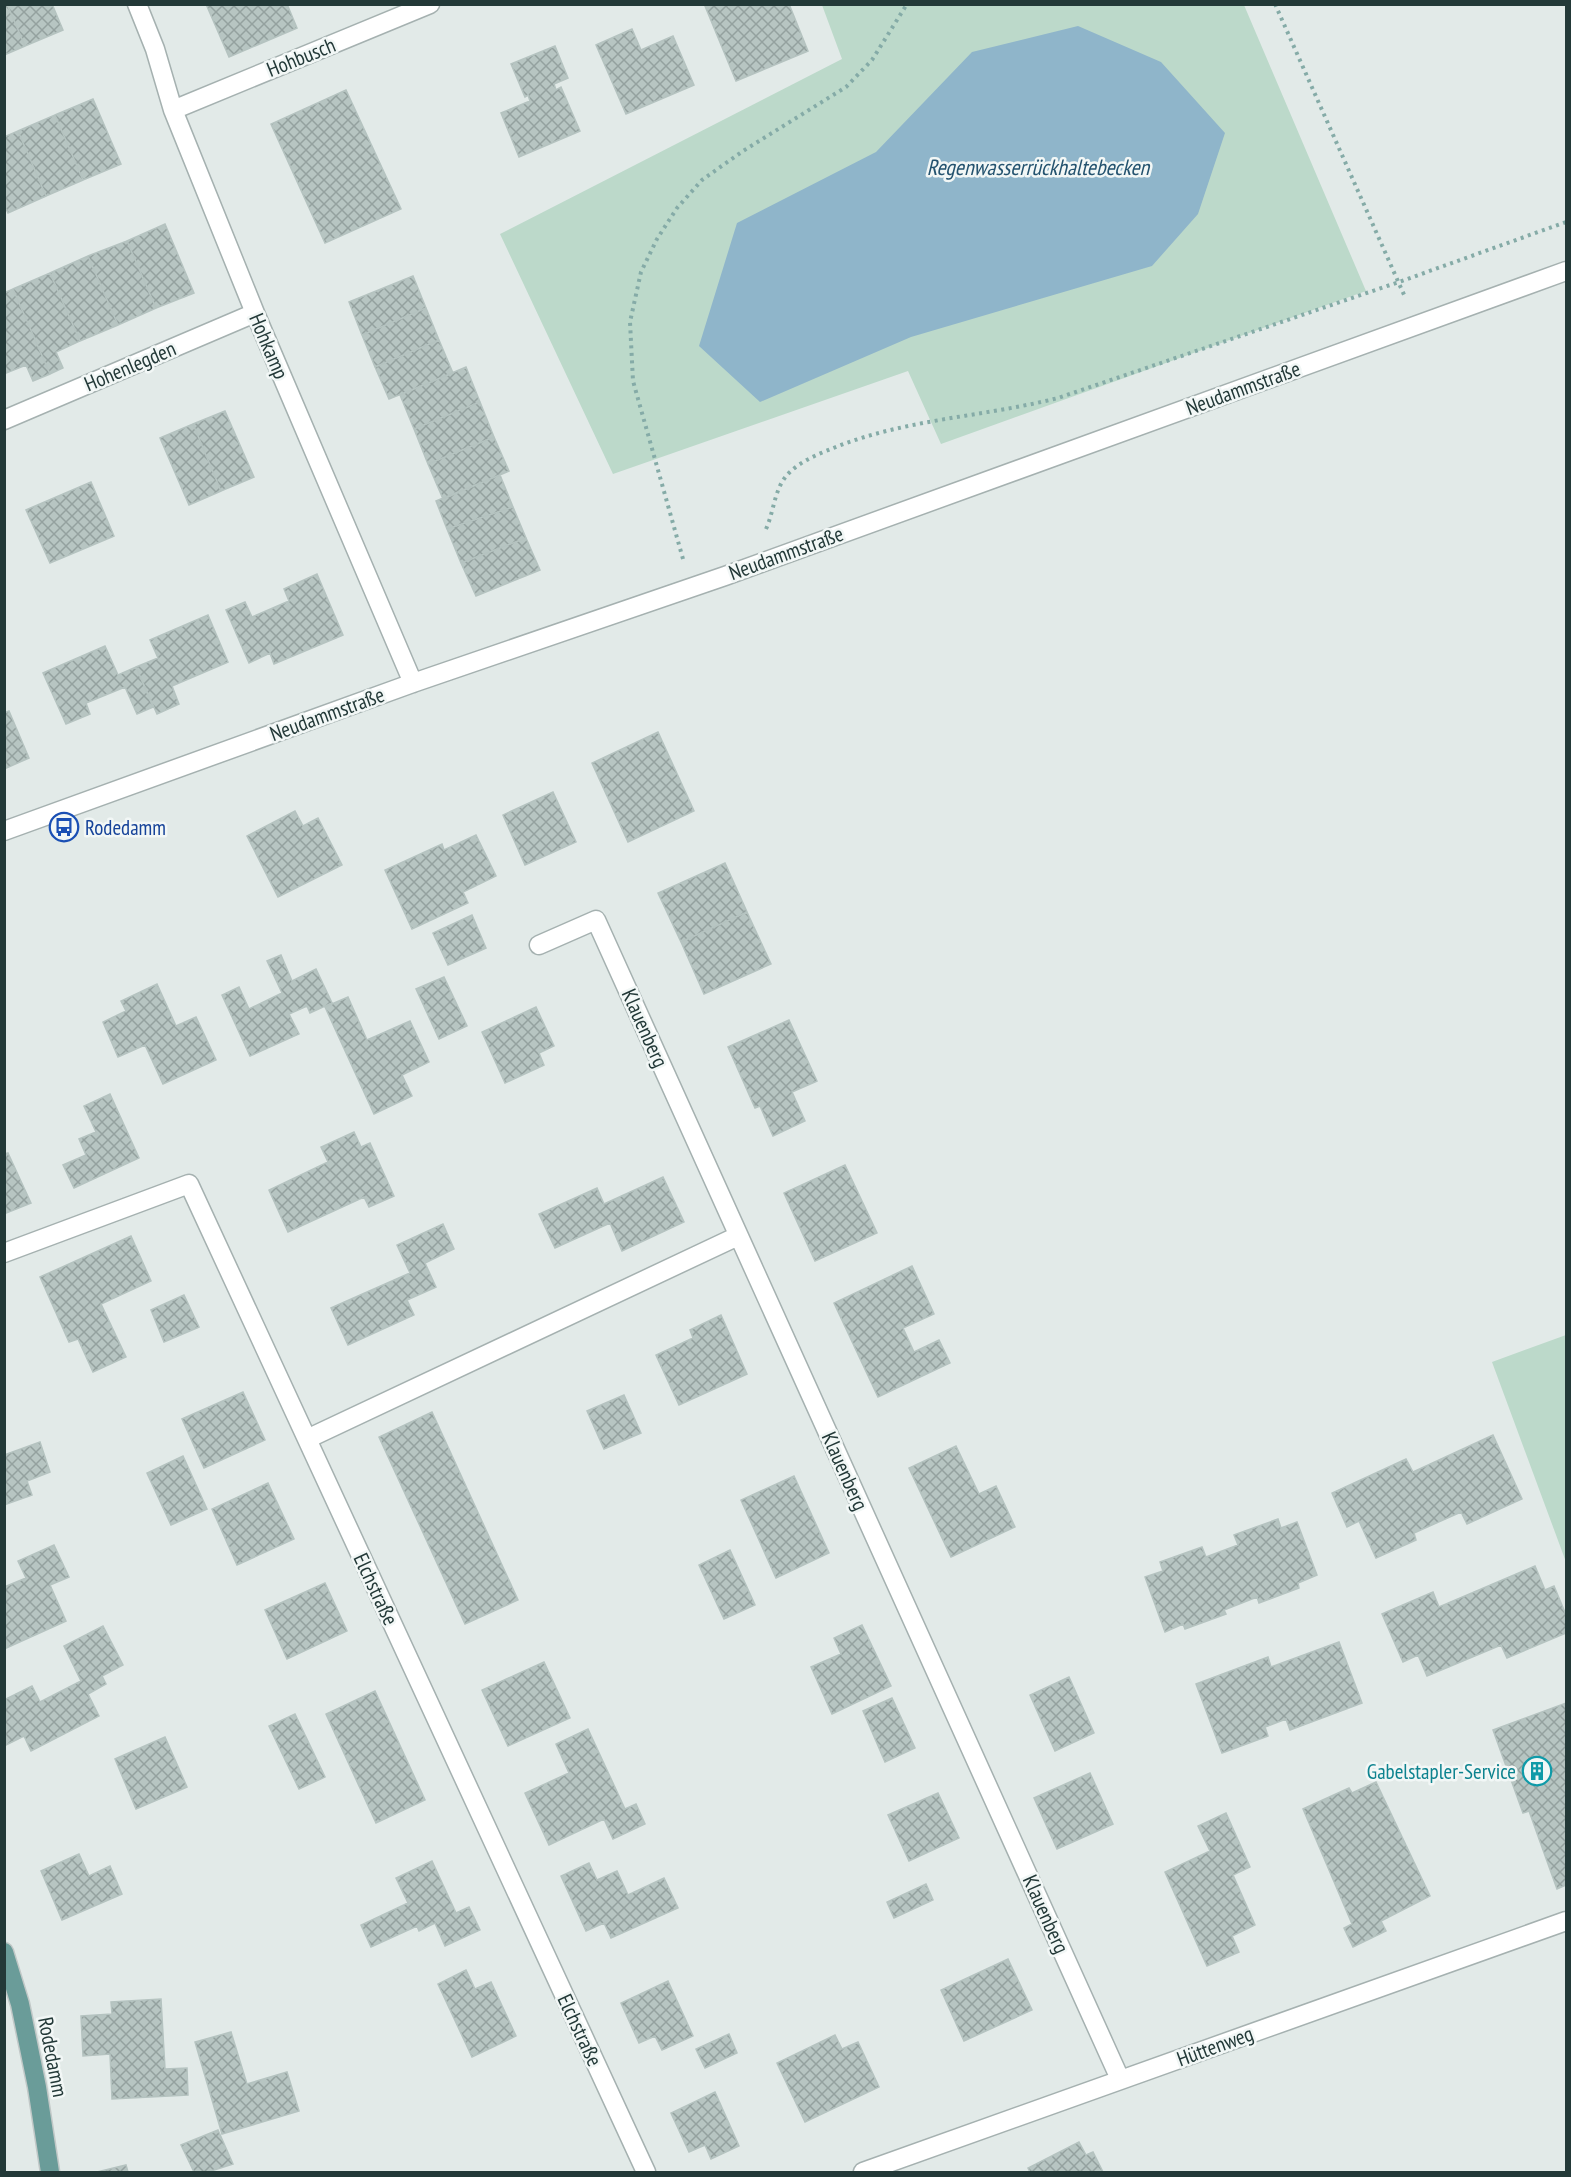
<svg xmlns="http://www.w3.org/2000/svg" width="1571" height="2177" viewBox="0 0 1571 2177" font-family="'PT Sans Narrow',sans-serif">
  <defs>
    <pattern id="building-cross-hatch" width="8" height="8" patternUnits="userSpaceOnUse" patternTransform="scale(1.5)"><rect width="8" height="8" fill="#b7c5c2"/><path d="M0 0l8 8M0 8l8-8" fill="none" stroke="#94a19f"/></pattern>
  </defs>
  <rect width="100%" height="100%" fill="#e2eae8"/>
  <path fill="#bcd9ca" d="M822 5H1244L1366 291 941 444 908 371 613 474 500 234 842 59Z
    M1566 1335V1562L1492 1362Z"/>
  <path fill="#8fb5ca" d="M1078 26 1161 62 1225 133 1198 214 1152 266 911 337 760 402 699 346 737 223 876 152 972 52Z"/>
  <path fill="url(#building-cross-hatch)" stroke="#b5c3c0" stroke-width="1.5" d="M4 4H7L25 46 4 55Z
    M7 4H52L63 30 25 46Z
    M206 4H287L297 28 229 57Z
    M708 4H728L729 7 735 4H789L808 51 736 81 705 6Z
    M632 29 641 50 673 36 694 85 626 114 596 45Z
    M555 46 568 78 554 84 556 90 561 87 580 131 519 157 501 113 530 101 528 95 525 97 511 64Z
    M346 90 401 209 325 243 271 124Z
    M93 99 121 164 83 180 55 115Z
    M55 115 83 180 46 196 18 131Z
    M18 131 46 196 8 213 4 205V137Z
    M165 224 194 293 156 308 127 241Z
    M127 241 156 308 118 325 88 256Z
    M88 256 118 325 80 341 50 273Z
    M50 273 80 341 56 352 63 368 50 374 13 289Z
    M413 276 426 308 362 335 349 302Z
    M13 289 50 374 33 381 26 365 4 374V293Z
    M426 308 439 340 375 367 362 335Z
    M439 340 453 373 389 399 375 367Z
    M466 367 480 402 414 429 400 395Z
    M480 402 494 437 428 464 414 429Z
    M225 411 254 477 221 491 193 424Z
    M193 424 221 491 189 505 160 438Z
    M494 437 509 471 443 499 428 464Z
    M500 475 513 507 447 529 436 501Z
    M91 482 114 536 50 563 26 510Z
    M513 507 526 538 461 563 447 529Z
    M526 538 540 570 476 596 461 563Z
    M317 574 343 635 274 664 270 653 249 663 226 610 245 602 252 617 289 601 284 589Z
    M208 615 228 662 172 686 179 704 157 714 136 667 158 658 150 640Z
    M105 646 118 675 136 667 153 707 137 714 125 687 86 703 90 714 66 724 43 673Z
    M9 711 29 758 4 769V713Z
    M658 732 694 811 628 842 592 763Z
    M553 792 576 842 525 865 503 815Z
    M295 811 303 826 318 818 342 865 278 897 247 836Z
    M476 835 496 876 463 892 468 903 412 929 385 870 442 844 444 850Z
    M725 863 747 912 681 942 658 893Z
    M747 912 771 964 704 994 681 942Z
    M472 915 486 948 448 965 433 933Z
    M281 955 292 981 316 969 332 1003 310 1013 307 1006 289 1014 299 1034 250 1056 222 995 239 987 249 1009 282 993 267 961Z
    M444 977 467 1026 439 1039 416 989Z
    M157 984 176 1026 196 1017 216 1060 163 1084 145 1045 118 1057 103 1022 126 1011 121 1001Z
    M348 997 367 1040 410 1021 429 1062 402 1075 412 1096 374 1114 325 1007Z
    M536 1007 554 1046 539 1053 544 1065 505 1083 482 1032Z
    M789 1020 817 1081 792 1092 805 1121 773 1136 760 1106 755 1108 728 1047Z
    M110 1094 139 1158 74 1188 63 1165 86 1155 79 1139 96 1132 84 1106Z
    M354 1132 361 1147 370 1143 394 1196 369 1207 364 1197 288 1232 269 1190 328 1162 321 1147Z
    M8 1153 31 1203 4 1214V1154Z
    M845 1165 877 1233 815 1261 784 1193Z
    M663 1177 684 1222 622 1251 610 1223 555 1248 539 1214 597 1188 604 1204Z
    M443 1224 454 1249 425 1263 436 1287 407 1300 414 1315 348 1345 331 1308 410 1273 397 1245Z
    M131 1236 151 1281 101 1304 126 1357 93 1372 78 1339 69 1342 40 1277Z
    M912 1266 934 1314 903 1328 914 1352 939 1340 950 1363 878 1397 834 1303Z
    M184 1295 199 1327 164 1342 151 1310Z
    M721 1315 747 1374 679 1405 656 1355 693 1338 690 1330Z
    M243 1392 265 1440 204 1468 182 1419Z
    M624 1395 641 1433 604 1449 587 1411Z
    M432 1412 518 1600 465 1624 379 1437Z
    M1493 1435 1522 1499 1467 1524 1461 1512 1414 1533 1416 1540 1376 1558 1359 1521 1347 1527 1332 1493 1406 1459 1413 1472Z
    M40 1442 50 1472 27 1481 32 1495 4 1505V1455Z
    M956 1446 979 1494 996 1486 1015 1527 951 1557 909 1468Z
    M183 1456 207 1509 171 1525 147 1473Z
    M794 1476 829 1553 776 1578 741 1500Z
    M268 1483 294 1539 237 1565 212 1509Z
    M1278 1519 1281 1528 1297 1522 1317 1575 1298 1583 1299 1588 1259 1603 1257 1597 1224 1610 1226 1614 1185 1629 1183 1624 1165 1632 1145 1577 1163 1571 1160 1562 1202 1547 1206 1557 1238 1545 1234 1535Z
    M54 1545 69 1577 50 1585 66 1621 4 1649V1587L26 1578 18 1561Z
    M730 1550 755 1605 724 1619 699 1565Z
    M1535 1566 1545 1590 1554 1586 1566 1615V1633L1507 1658 1501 1645 1427 1676 1418 1655 1403 1662 1382 1614 1433 1592 1439 1607Z
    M325 1583 347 1631 287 1659 265 1610Z
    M862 1625 891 1686 832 1714 811 1667 841 1654 834 1638Z
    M103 1626 123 1665 102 1676 106 1684 88 1694 99 1716 31 1751 24 1736 6 1745 4 1700 32 1686 40 1702 81 1681 64 1646Z
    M1339 1642 1362 1703 1290 1730 1286 1719 1265 1727 1268 1736 1222 1753 1196 1684 1268 1657 1271 1667Z
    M544 1662 570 1718 508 1746 482 1690Z
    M1069 1677 1094 1733 1055 1751 1030 1695Z
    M375 1691 425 1800 376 1823 326 1714Z
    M892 1698 915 1748 885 1762 863 1711Z
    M1566 1703V1885L1557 1889 1529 1811 1523 1813 1493 1730Z
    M295 1714 325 1777 299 1789 269 1726Z
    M588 1729 625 1809 636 1804 645 1824 613 1839 604 1819 549 1845 525 1793 569 1773 556 1744Z
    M165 1737 187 1787 136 1809 115 1759Z
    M1090 1773 1113 1824 1057 1849 1034 1798Z
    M1376 1782 1430 1896 1381 1921 1386 1931 1353 1947 1344 1928 1352 1924 1303 1809 1349 1788 1352 1793Z
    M938 1793 959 1838 909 1861 888 1815Z
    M1226 1813 1250 1867 1233 1875 1255 1925 1232 1936 1239 1952 1207 1966 1165 1872 1210 1851 1198 1826Z
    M79 1854 89 1876 110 1866 122 1894 62 1920 41 1871Z
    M432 1861 456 1913 469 1907 480 1930 445 1946 435 1923 419 1931 417 1926 371 1947 361 1925 408 1903 396 1878Z
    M589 1863 597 1880 617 1871 628 1895 664 1878 678 1908 611 1938 604 1923 586 1931 561 1876Z
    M926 1884 933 1900 894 1918 887 1902Z
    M1008 1959 1032 2010 964 2041 941 1990Z
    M466 1970 475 1989 491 1982 516 2036 472 2057 438 1984Z
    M668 1981 693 2036 662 2050 655 2036 639 2043 621 2003Z
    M161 1999 165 2069 187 2068 188 2095 112 2099 110 2054 83 2056 81 2016 112 2014 111 2002Z
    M231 2032 247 2084 287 2072 299 2111 222 2134 195 2042Z
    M729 2034 737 2053 705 2068 696 2049Z
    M835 2035 842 2049 858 2042 879 2087 805 2122 777 2063Z
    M715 2092 739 2146 711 2159 705 2145 689 2152 671 2113Z
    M218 2130 233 2164 208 2172H194L181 2145Z
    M1079 2142 1086 2155 1093 2152 1103 2172H1030L1028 2168Z
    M126 2165 128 2172H97Z"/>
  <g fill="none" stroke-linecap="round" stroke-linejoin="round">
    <g stroke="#a5b1b0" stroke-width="21">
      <path id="minor" d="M137 4 155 49 173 110 255 313 413 683
        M173 110 430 4
        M4 420 255 313
        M4 831 413 683 725 576 1566 271
        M539 945 596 920 1120 2079
        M4 1253 189 1184 646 2172
        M307 1439 738 1236
        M863 2172 1566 1921"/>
    </g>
    <g stroke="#c1c8c7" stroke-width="21">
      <path id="major" d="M4 1952 20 2004 37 2087 50 2172"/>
    </g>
    <path stroke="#85aba7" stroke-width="4" stroke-dasharray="3 4.5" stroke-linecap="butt" d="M1275 4 1405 297
      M766 529C775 509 774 486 791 471 802 461 818 454 831 449 903 419 983 417 1058 398L1399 282 1566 222
      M683 559 633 381 630 322 641 272 657 239 677 208 702 180 743 151 846 87 872 60 907 4"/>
    <use href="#minor" stroke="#fff" stroke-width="18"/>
    <use href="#major" stroke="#6a9c99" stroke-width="18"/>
  </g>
  <defs>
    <g id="bus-ring" transform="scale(1.5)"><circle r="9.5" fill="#f2f7f6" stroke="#1a4fb4" stroke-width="1.5"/><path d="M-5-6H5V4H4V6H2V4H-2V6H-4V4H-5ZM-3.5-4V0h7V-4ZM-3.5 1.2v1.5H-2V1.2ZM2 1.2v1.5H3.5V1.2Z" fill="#1a4fb4"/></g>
    <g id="building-ring" transform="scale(1.5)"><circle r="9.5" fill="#f2f7f6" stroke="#0f9aa8" stroke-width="1.5"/><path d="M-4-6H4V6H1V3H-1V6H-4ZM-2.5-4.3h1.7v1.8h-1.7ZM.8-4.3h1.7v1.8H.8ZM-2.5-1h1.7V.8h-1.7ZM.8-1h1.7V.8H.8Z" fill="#0f9aa8"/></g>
  </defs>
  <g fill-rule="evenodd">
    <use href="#bus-ring" x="64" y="827"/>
    <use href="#building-ring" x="1537" y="1771"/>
  </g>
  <g text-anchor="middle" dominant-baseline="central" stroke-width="5" stroke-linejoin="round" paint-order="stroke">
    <g font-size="21" fill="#233938" stroke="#f2f7f6">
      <text transform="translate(301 57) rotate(-22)">Hohbusch</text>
      <text transform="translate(269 346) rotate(67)">Hohkamp</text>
      <text transform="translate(130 366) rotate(-23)">Hohenlegden</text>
      <text transform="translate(1243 388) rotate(-20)">Neudammstraße</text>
      <text transform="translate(786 553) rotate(-20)">Neudammstraße</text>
      <text transform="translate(327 714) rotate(-20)">Neudammstraße</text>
      <text transform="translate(645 1028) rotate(66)">Klauenberg</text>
      <text transform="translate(845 1471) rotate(66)">Klauenberg</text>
      <text transform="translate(376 1589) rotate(65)">Elchstraße</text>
      <text transform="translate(1046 1914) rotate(66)">Klauenberg</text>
      <text transform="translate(580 2030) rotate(65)">Elchstraße</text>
      <text transform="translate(1215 2046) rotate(-20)">Hüttenweg</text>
      <text transform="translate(53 2057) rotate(79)">Rodedamm</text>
    </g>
    <g font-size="21" fill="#164399" stroke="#f2f7f6" text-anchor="start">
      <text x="85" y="827">Rodedamm</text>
    </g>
    <g font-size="21" fill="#0d838f" stroke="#f2f7f6" text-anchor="end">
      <text x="1516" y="1771">Gabelstapler-Service</text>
    </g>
    <g font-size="22" font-style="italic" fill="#24536f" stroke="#f2f7f6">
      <text x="1038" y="167">Regenwasserrückhaltebecken</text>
    </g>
  </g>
  <rect width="1571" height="2177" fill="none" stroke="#233938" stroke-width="12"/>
</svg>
